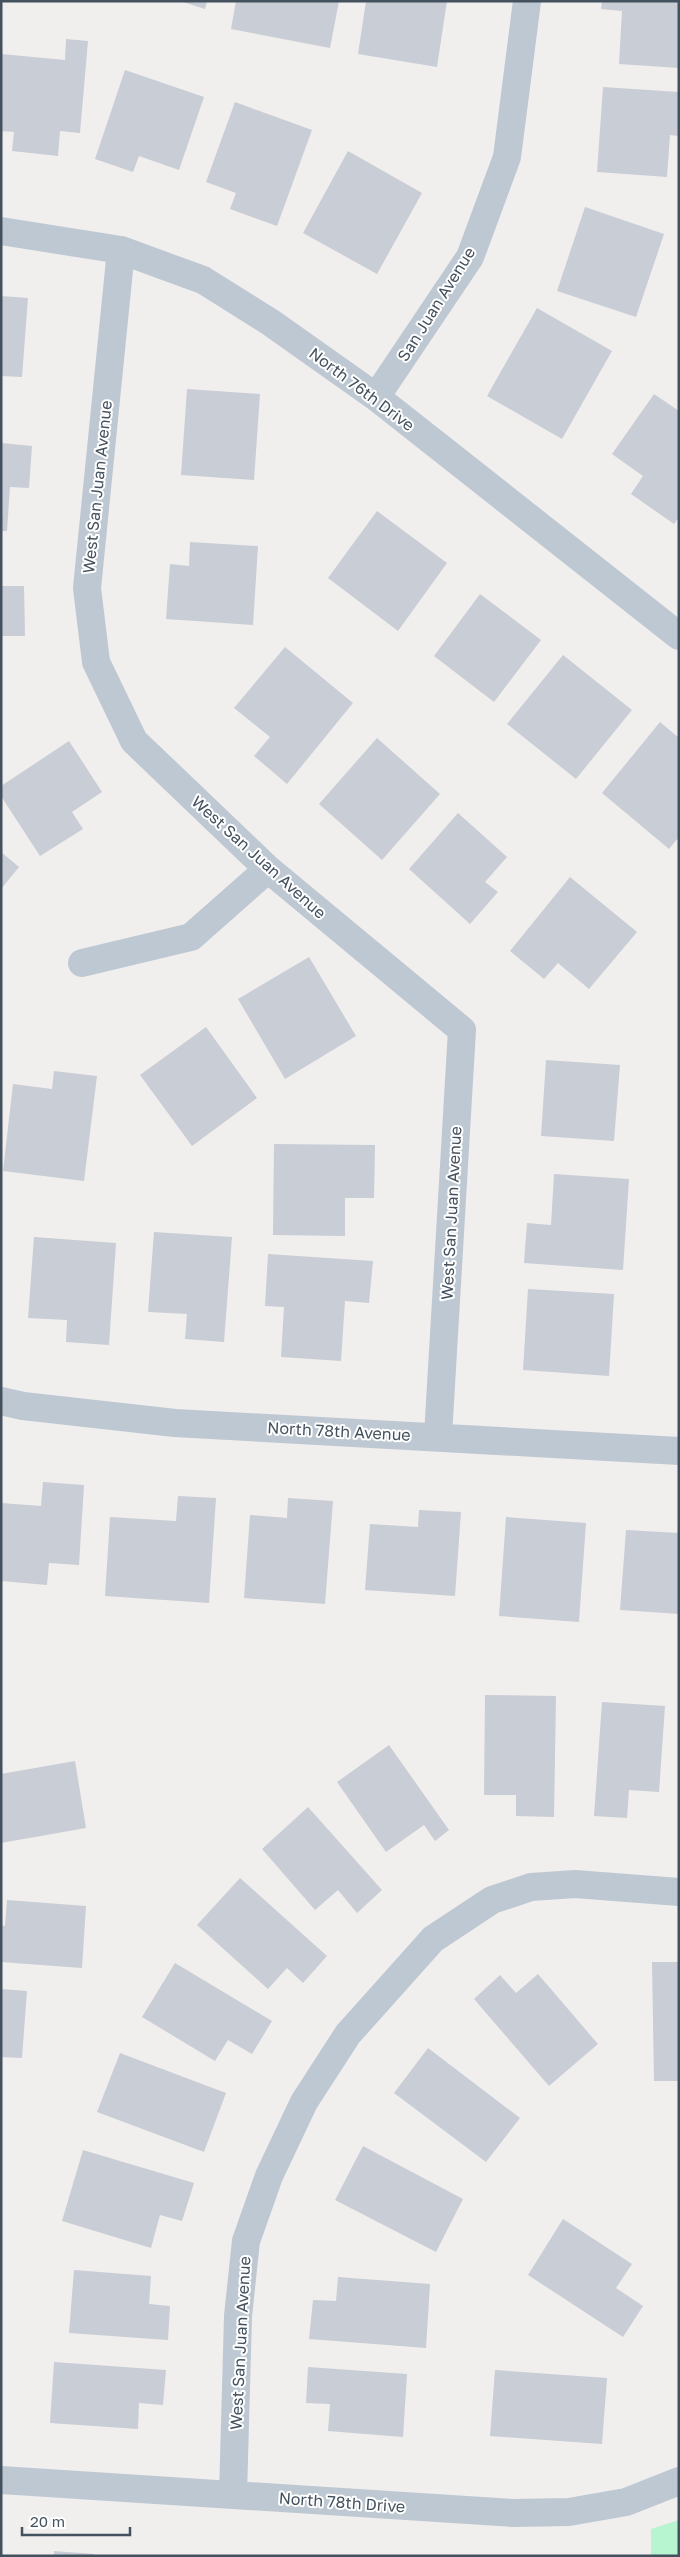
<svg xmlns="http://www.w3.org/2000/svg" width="680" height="2557" viewBox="0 0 680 2557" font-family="'Golos Text',sans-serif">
  <rect width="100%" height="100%" fill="#f1eeee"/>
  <path fill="#b7f4d0" d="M679 2520V2556H651V2529Z"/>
  <path fill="#c9cdd5" d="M180 1H207L205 9Z
    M236 1H339L330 48 231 29Z
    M366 1H447L437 67 358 54Z
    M602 1H679V68L619 64 622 11 601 9Z
    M66 39 88 41 80 133 60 131 58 156 12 151 14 132 1 131V54L65 60Z
    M125 70 204 97 179 170 139 156 133 172 95 159Z
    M603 87 679 92V136L670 135 667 177 597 172Z
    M235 102 312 130 277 226 230 209 236 193 206 182Z
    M348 151 422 193 377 274 303 233Z
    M585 207 664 234 636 317 557 291Z
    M1 296 28 298 22 377 1 376Z
    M537 308 612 351 562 439 487 396Z
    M187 389 260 394 254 480 181 475Z
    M654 394 679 411V517L674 524 631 494 643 476 612 454Z
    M1 443 32 446 29 488 10 487 7 531H1Z
    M377 511 447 563 398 631 328 578Z
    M190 542 258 546 253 625 166 619 170 564 189 566Z
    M1 586H24L25 636H1Z
    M480 594 541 640 494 702 434 656Z
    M285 647 353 703 287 784 254 756 270 737 234 708Z
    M563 655 632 710 576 779 507 724Z
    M660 722 679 738V837L669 849 602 793Z
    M377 738 440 794 382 860 319 804Z
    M69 741 102 792 72 812 83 829 40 856 1 796V786Z
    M458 813 507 857 485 882 498 892 470 924 409 869Z
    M1 852 19 867 1 889Z
    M570 877 637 932 589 989 558 963 544 979 510 951Z
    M309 957 356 1036 285 1079 238 999Z
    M206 1027 257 1098 192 1146 140 1075Z
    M546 1060 620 1065 614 1141 541 1136Z
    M54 1071 97 1076 84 1181 3 1171 13 1084 52 1089Z
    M274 1144 375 1145 374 1198H345V1236L273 1235Z
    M554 1174 629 1179 623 1270 524 1263 527 1223 551 1225Z
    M154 1232 232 1237 224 1342 185 1339 187 1314 148 1312Z
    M34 1237 116 1243 109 1345 66 1342 67 1320 28 1318Z
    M268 1254 373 1261 369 1303 345 1301 341 1361 281 1357 284 1307 265 1306Z
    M528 1289 614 1294 609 1376 523 1370Z
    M43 1482 84 1485 79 1565 49 1563 47 1585 1 1581V1503L41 1506Z
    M178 1496 216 1498 209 1603 105 1596 110 1517 176 1521Z
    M288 1498 333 1501 325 1604 244 1598 250 1515 287 1518Z
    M419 1510 461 1512 455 1596 365 1590 370 1524 418 1527Z
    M506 1517 586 1523 579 1622 499 1616Z
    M626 1530 679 1533V1614L620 1610Z
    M485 1695 556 1696 554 1817 516 1816V1795H484Z
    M602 1702 665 1706 659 1792 629 1790 627 1818 594 1816Z
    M389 1745 449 1830 435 1841 424 1825 386 1852 337 1782Z
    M75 1761 86 1828 1 1843V1774Z
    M308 1807 382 1890 357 1913 338 1890 315 1910 262 1849Z
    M240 1878 327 1956 303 1983 287 1968 268 1989 197 1925Z
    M7 1900 86 1906 82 1968 1 1962V1925L5 1926Z
    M652 1962H679V2081H654Z
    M175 1963 272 2021 252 2054 228 2040 215 2061 142 2017Z
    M538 1974 598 2044 549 2086 474 1999 500 1975 516 1993Z
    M1 1989 27 1991 22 2058 1 2057Z
    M428 2048 520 2118 486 2162 394 2093Z
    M120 2053 226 2093 204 2152 97 2112Z
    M363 2146 463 2199 436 2252 335 2200Z
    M83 2150 194 2183 182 2221 160 2215 151 2248 62 2221Z
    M563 2219 632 2264 616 2288 643 2306 623 2337 528 2275Z
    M74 2270 151 2276 149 2304 170 2306 168 2340 69 2333Z
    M338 2277 430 2284 426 2348 309 2339 313 2300 336 2301Z
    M54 2362 166 2370 163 2405 139 2403 138 2429 50 2423Z
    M308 2367 407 2374 403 2437 328 2431 330 2404 306 2403Z
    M495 2370 607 2378 602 2444 490 2436Z
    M54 2551 94 2554V2556H54Z"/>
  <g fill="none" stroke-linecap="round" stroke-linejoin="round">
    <path stroke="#bdc8d2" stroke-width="28" d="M1 231 121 250 203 280 270 322 376 397 679 636
      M121 250 87 588 96 662 134 741 268 869 462 1030 438 1436
      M376 397 470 257 507 157 527 1
      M82 963 191 937 268 869
      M1 1401 23 1406 175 1423 679 1451
      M1 2480 513 2513 569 2512 626 2502 679 2481
      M233 2495 238 2316 246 2241 269 2176 304 2102 348 2034 433 1939 492 1900 531 1887 575 1884 679 1892"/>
  </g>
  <g text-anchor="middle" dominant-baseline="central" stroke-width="4" stroke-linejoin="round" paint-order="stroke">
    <g font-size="16" fill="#44515e" stroke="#fff">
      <text transform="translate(436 304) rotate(-58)">San Juan Avenue</text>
      <text transform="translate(362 389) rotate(37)">North 76th Drive</text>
      <text transform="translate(97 487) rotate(-84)">West San Juan Avenue</text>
      <text transform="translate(259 857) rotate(42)">West San Juan Avenue</text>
      <text transform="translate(451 1213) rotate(-87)">West San Juan Avenue</text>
      <text transform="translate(339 1431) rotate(3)">North 78th Avenue</text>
      <text transform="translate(240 2343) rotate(-87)">West San Juan Avenue</text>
      <text transform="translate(342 2502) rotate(4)">North 78th Drive</text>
    </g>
  </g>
  <rect width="680" height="2557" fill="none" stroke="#44515e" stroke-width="5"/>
  <path d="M22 2527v8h108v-8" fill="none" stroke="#44515e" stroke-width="2.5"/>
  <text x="30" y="2527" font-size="15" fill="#44515e" stroke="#ffffff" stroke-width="4" paint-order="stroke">20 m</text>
</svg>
